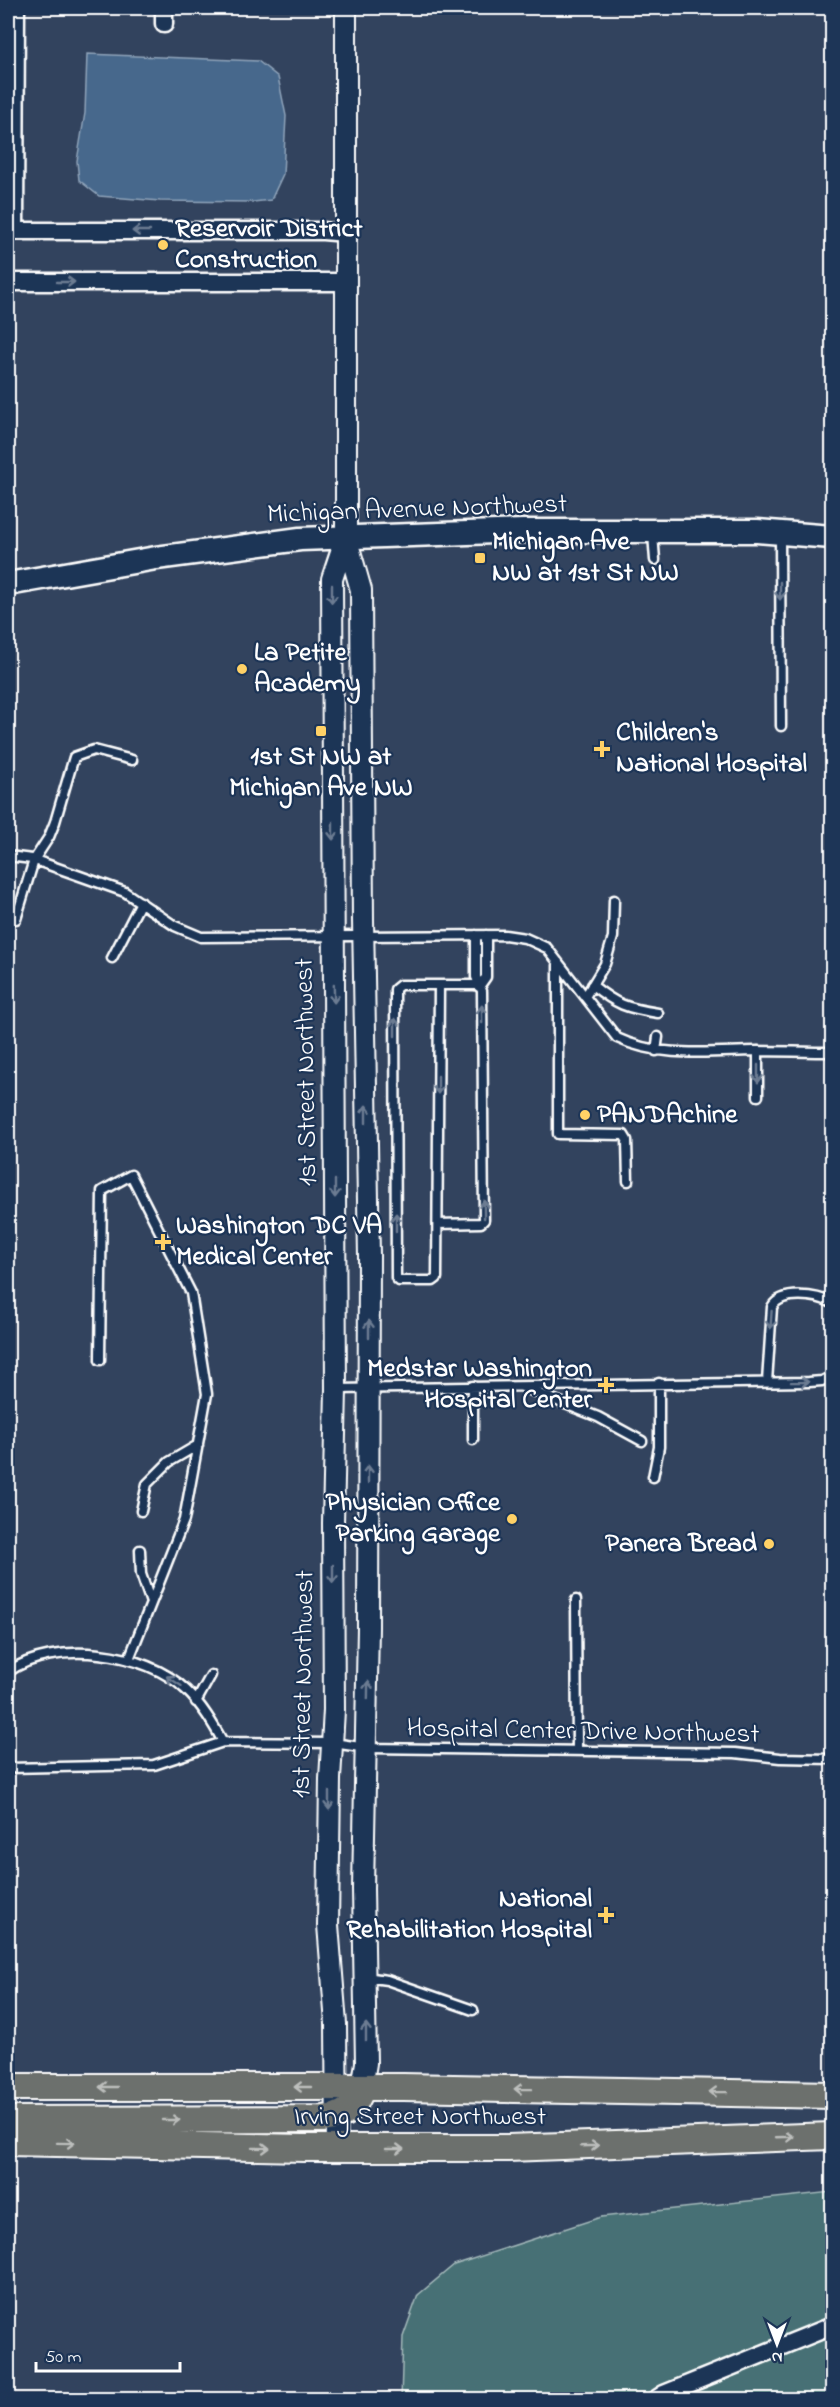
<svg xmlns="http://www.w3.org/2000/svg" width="840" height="2407" viewBox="0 0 840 2407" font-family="'Indie Flower',sans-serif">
  <rect width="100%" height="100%" fill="#32435e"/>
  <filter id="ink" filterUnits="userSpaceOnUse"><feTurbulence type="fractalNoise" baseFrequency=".0167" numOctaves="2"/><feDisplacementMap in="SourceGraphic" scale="12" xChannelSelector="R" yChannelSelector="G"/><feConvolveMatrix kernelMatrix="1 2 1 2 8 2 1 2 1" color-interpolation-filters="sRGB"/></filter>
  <g filter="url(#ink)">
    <path fill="#477074" stroke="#a3b8ba" stroke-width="1.5" d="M832 2192V2399L401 2400 403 2337 418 2295 454 2265 601 2217Z"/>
    <path fill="#46688c" stroke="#90a4ba" stroke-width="1.5" d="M87 54 258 61 278 77 286 116 283 174 271 200 253 202 160 201 99 196 79 180 77 161 85 113Z"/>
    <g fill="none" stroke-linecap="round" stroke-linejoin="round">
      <g stroke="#fff" stroke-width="13">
        <path id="service" d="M653 534 655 560
          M780 536 781 726
          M8 856 32 859 125 892 175 926 201 937 505 935 525 938 547 948 617 1038C659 1058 708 1052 754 1051 780 1051 806 1052 832 1052
          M16 919 34 860 49 837 55 822 74 757 94 750 132 760
          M112 958 141 902
          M558 962V1134L624 1135 627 1140 628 1181
          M439 985 437 1278 433 1281H399L396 1278 395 989 400 985H477L479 987
          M592 985C617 1005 626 1008 658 1013
          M479 987 486 977V935
          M585 997 605 964 613 937 614 900
          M656 1051 658 1037
          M758 1096V1051
          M438 1224 481 1223 484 1220 482 991 476 977V935
          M100 1360 102 1191 131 1175 191 1293 207 1394 184 1520 129 1659
          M767 1382 772 1307C782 1290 817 1295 832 1303
          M473 1386V1440
          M522 1387 598 1417 642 1441
          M337 1389 809 1382 822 1381 832 1376
          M653 1477 659 1447V1383
          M141 1511 147 1484 169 1462 198 1445
          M140 1550 141 1574 151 1603
          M576 1600 577 1751
          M8 1672C54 1639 146 1651 186 1690 202 1705 213 1724 223 1742
          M196 1702 211 1675
          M8 1768 154 1765 223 1742 333 1743 367 1748 735 1753 780 1758 832 1759
          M365 1977 387 1980 473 2010"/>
      </g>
      <g stroke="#fff" stroke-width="21">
        <path id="minor" d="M164 24V8
          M8 231H323L346 233
          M15 231 16 8
          M8 282H346
          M655 2400 664 2394 832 2326"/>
      </g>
      <g stroke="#fff" stroke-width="24">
        <path id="tertiary" d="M346 8V537L361 590 363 920 369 1256 368 1627 363 1889 366 2063 362 2087
          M337 2149 336 2024 328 1925 330 1779 334 1710 333 1523 336 1389 332 579 346 537"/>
      </g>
      <g stroke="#fff" stroke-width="27">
        <path id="secondary" d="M8 584 156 558 300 539 523 531H757L832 537"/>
      </g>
      <g stroke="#fff" stroke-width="30">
        <path id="primary" d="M8 2087H403L832 2095
          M8 2120 323 2119C345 2117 355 2108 362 2087
          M8 2142 303 2148H508L832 2136"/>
      </g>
      <use href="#service" stroke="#1d3557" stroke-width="8"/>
      <use href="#minor" stroke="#1d3557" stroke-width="16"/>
      <use href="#tertiary" stroke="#1d3557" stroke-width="20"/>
      <use href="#secondary" stroke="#1d3557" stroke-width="22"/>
      <use href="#primary" stroke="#6c706d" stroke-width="26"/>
    </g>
    <defs><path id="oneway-shaft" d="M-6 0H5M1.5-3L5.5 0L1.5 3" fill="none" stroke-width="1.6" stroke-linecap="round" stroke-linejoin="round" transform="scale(1.5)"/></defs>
    <g stroke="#6c7c92">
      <use href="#oneway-shaft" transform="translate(141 231) rotate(-180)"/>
      <use href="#oneway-shaft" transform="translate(66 282)"/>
      <use href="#oneway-shaft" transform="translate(780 591) rotate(90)"/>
      <use href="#oneway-shaft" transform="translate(332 594) rotate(90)"/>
      <use href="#oneway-shaft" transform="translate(333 831) rotate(90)"/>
      <use href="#oneway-shaft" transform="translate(334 994) rotate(89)"/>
      <use href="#oneway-shaft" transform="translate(482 1014) rotate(-91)"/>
      <use href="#oneway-shaft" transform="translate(395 1027) rotate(-90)"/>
      <use href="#oneway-shaft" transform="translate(758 1074) rotate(90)"/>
      <use href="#oneway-shaft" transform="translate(438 1085) rotate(90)"/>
      <use href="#oneway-shaft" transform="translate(366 1114) rotate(-90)"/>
      <use href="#oneway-shaft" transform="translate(335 1189) rotate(90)"/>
      <use href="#oneway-shaft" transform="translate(484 1209) rotate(-91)"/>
      <use href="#oneway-shaft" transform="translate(396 1222) rotate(-90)"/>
      <use href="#oneway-shaft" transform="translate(771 1320) rotate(94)"/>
      <use href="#oneway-shaft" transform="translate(369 1329) rotate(-90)"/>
      <use href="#oneway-shaft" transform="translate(800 1382) rotate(-1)"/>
      <use href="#oneway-shaft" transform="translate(368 1474) rotate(-90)"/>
      <use href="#oneway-shaft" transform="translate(333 1574) rotate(90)"/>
      <use href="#oneway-shaft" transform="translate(174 1681) rotate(-147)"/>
      <use href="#oneway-shaft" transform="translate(368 1690) rotate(-89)"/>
      <use href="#oneway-shaft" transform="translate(329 1801) rotate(90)"/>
      <use href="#oneway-shaft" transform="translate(366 2032) rotate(-90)"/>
    </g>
    <g stroke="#bdbfbd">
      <use href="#oneway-shaft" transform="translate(108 2087) rotate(180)"/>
      <use href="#oneway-shaft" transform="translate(303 2087) rotate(180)"/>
      <use href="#oneway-shaft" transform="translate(523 2089) rotate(-179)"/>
      <use href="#oneway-shaft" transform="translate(718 2092) rotate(-179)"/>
      <use href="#oneway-shaft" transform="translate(171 2120)"/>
      <use href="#oneway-shaft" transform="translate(785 2137) rotate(-2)"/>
      <use href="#oneway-shaft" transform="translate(66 2143) rotate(1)"/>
      <use href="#oneway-shaft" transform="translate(590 2146) rotate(-2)"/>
      <use href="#oneway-shaft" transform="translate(261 2148) rotate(1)"/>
      <use href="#oneway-shaft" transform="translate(395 2149)"/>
    </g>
  </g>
  <g fill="#ffd166" stroke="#1d3557" stroke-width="2">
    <circle cx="163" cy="245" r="6"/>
    <rect x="474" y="552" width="12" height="12" rx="3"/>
    <circle cx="242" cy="669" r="6"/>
    <rect x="315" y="725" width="12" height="12" rx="3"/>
    <path d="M599 740h6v6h6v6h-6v6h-6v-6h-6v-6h6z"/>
    <circle cx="585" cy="1115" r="6"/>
    <path d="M160 1233h6v6h6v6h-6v6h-6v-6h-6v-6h6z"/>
    <path d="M603 1376h6v6h6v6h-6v6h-6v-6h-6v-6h6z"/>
    <circle cx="512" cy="1519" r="6"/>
    <circle cx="769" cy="1544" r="6"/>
    <path d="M603 1906h6v6h6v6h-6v6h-6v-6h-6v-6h6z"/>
  </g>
  <g text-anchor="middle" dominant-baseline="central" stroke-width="4.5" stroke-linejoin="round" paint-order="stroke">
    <g font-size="27" font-weight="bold" fill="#fff" stroke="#1d3557" text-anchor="start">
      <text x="175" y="229">Reservoir District<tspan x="175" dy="31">Construction</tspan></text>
      <text x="492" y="542">Michigan Ave<tspan x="492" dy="31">NW at 1st St NW</tspan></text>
      <text x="254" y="653">La Petite<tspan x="254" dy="31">Academy</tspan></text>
      <text x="616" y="733">Children's<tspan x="616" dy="31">National Hospital</tspan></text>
      <text x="321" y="757" text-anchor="middle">1st St NW at<tspan x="321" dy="31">Michigan Ave NW</tspan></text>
      <text x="597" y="1115">PANDAchine</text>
      <text x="176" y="1226">Washington DC VA<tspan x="176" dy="31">Medical Center</tspan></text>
      <text x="592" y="1369" text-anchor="end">Medstar Washington<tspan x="592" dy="31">Hospital Center</tspan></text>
      <text x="500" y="1503" text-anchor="end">Physician Office<tspan x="500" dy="31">Parking Garage</tspan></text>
      <text x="757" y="1544" text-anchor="end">Panera Bread</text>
      <text x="592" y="1899" text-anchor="end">National<tspan x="592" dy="31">Rehabilitation Hospital</tspan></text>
    </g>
    <g font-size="27" fill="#fff" stroke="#1d3557">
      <text transform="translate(417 510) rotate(-2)">Michigan Avenue Northwest</text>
      <text transform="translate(307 1072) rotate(-91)">1st Street Northwest</text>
      <text transform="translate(304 1684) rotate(-89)">1st Street Northwest</text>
      <text transform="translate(583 1732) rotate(1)">Hospital Center Drive Northwest</text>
      <text x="420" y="2117">Irving Street Northwest</text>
    </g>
  </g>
  <rect width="840" height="2407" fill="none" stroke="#1d3557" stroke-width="30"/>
  <rect x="15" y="15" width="810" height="2377" fill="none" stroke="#fff" stroke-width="2" filter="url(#ink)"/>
  <g transform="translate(777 2344) rotate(180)" stroke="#1d3557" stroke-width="4.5" paint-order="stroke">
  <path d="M0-4.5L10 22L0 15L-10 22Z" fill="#ffffff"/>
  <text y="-9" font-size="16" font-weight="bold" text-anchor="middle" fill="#ffffff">N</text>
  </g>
  <path d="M36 2362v9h144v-9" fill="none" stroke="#ffffff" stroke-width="3"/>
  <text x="45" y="2362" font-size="18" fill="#ffffff" stroke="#1d3557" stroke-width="4.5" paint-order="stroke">50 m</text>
</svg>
